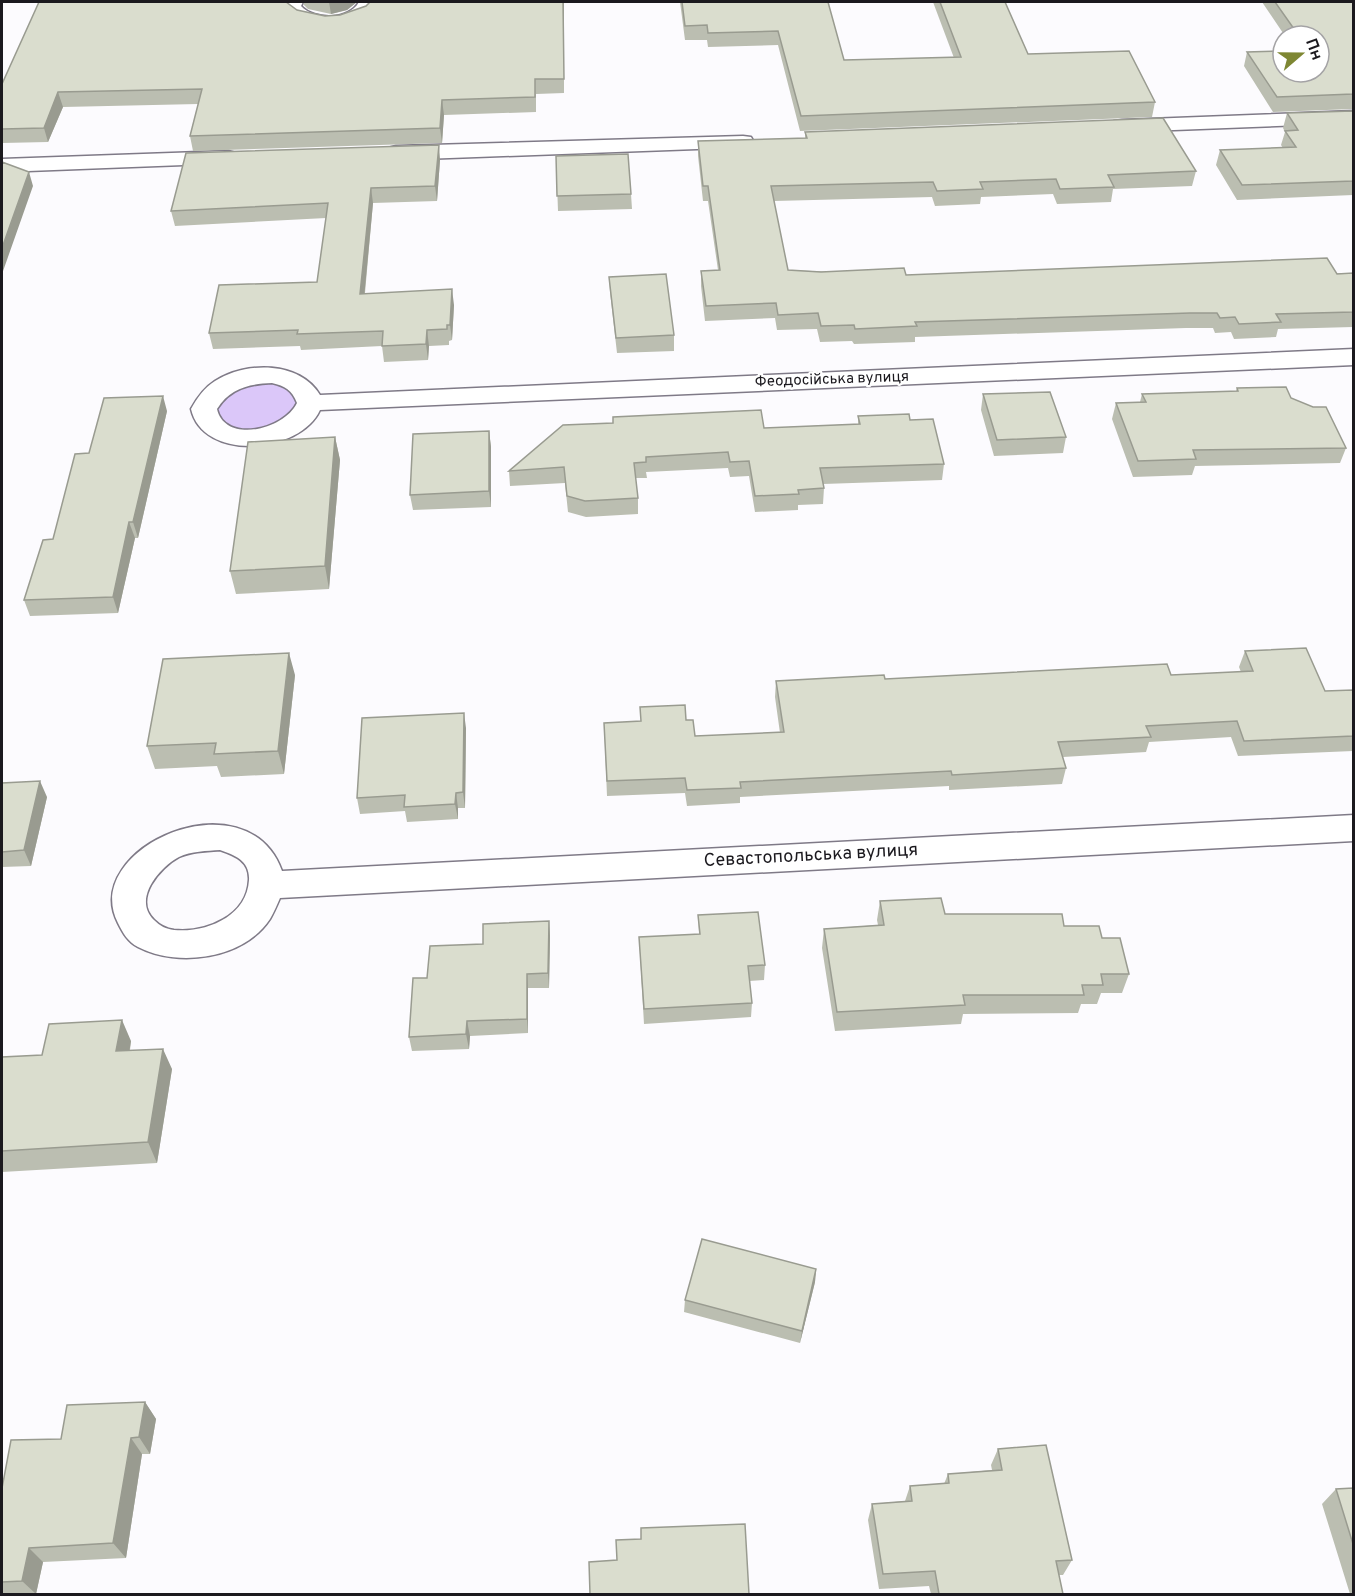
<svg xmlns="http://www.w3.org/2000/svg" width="1355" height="1596" viewBox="0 0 1355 1596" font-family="Overpass,sans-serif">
  <rect width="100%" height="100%" fill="#fcfbfe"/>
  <path fill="#dbc7f9" d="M249 377 306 390 288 428 222 433 211 396Z"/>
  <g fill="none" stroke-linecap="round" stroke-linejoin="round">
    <g stroke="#7f7a87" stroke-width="3">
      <path id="minor" d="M285 2H303L301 6C315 21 349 20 359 2H378C362 36 302 36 281 7Z
        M1354 111V123L1122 132 1114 131 1111 126 1114 121 1122 120Z
        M743 136 751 137 754 142 751 147 396 160 388 158 385 153 388 148 396 146Z
        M228 151 236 153 239 158 236 163 2 172V159Z
        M1354 349V365L320 410C300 454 203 462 191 409 197 398 204 388 215 381 246 361 300 361 320 395ZM272 383C285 386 292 390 297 403 284 430 225 444 217 409 230 388 249 384 272 383Z
        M1354 815V841L280 898C277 905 274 912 270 919 244 959 178 968 138 947 128 942 123 933 118 923 79 848 247 774 282 871ZM220 850C235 855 250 861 249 880 247 916 207 933 174 930 166 929 160 926 154 920 132 899 160 867 179 857 191 851 207 851 220 850Z"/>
    </g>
    <use href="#minor" fill="#fff" fill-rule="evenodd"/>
  </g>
  <path fill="#bbbeb1" d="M303 2H357L347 10 331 14 308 9 304 5Z
    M564 2V93L536 94V112L444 115 442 143 193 151 190 136 198 104 63 107 48 142 2 143V84L297 10 325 16Z
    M680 2H828L844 60 954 58 933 2H1005L1028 54 1155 102 1152 117 800 131 778 45 708 47 707 40H685Z
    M1262 2H1353V109L1273 112 1244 66 1247 52 1319 72V36H1285Z
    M1353 111V195L1237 200 1216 165 1220 150 1283 148 1281 145 1285 132 1283 128 1287 113Z
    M805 132 1196 171 1192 186 1113 189 1111 202 1057 204 1053 194 981 197 980 204 935 206 932 197 774 201 788 270 906 275 1353 273V327L1278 329 1276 337 1234 339 1231 332 1215 333 1213 328H1186L915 337V342L854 344 852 341 820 342 817 329 777 330 775 318 705 321 701 286V271L718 270 708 201H703L698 156V141L805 138Z
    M556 156 631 194 632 209 558 211Z
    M440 160 437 201 373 203 365 293 454 305 452 340 449 341V345L429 346 428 360 384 362 382 346 301 350 300 346 213 349 209 333 317 282 326 218 175 226 171 211Z
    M609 277 674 335V351L617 353 610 292Z
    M1237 388 1291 398 1346 448 1340 463 1195 466 1192 475 1133 477 1112 419 1116 403 1140 402 1142 394 1236 391Z
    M983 394 1066 437 1063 453 994 456 981 410Z
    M167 411 138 538H135L118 613 30 616 24 600 53 539 89 453Z
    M858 416 910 420 944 464 942 480 823 484 824 488 823 504 798 505V510L755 512 749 476 730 477 728 468 646 472 647 478H635L638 498V514L586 517 568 512 565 483 510 486 509 471 764 428 858 424Z
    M489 431 491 447V507L413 510 410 495Z
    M335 437 340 460 329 589 236 594 230 571Z
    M1245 651 1325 691 1353 690V751L1238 756 1231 737 1149 742 1146 752 1063 757 1066 768 1062 784 949 790V786L740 797V803L687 806 685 793 607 796 604 723 686 720 695 736 780 733 775 697 776 681 1171 675 1241 672 1239 667Z
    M295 675 284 774 221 777 217 766 155 769 147 746Z
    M466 728 465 808H458V819L407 822 405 811 360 814 357 798Z
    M2 783 47 797 31 866 2 867Z
    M880 901 945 914 1064 926 1102 938 1129 974 1122 993H1101L1097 1004H1081L1078 1013 963 1014 961 1024 835 1031 822 948 824 929 878 925 877 920Z
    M698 915 765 965 764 980 749 981 752 1003 751 1017 644 1024 639 937 699 934Z
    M549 921 550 936 549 988H528V1033L470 1036 469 1049 412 1051 409 1037 427 978 483 944Z
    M131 1041 130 1050 172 1069 157 1163 2 1172V1057L42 1055Z
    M816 1269 815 1282 800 1343 684 1312 685 1300Z
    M145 1402 156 1419 150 1454H142L126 1558 43 1562 36 1594H2V1488L61 1439Z
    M998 1449 1072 1560 1063 1575H1059L1063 1594H931L929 1586 879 1589 868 1520 872 1504 905 1501 910 1486 944 1484 948 1474 992 1470 991 1465Z
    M1353 1488V1594H1350L1322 1504 1336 1489Z"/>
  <path fill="#999b90" d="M329 2H357L347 10 331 14Z
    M563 2H564V93V79Z
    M58 92 63 107 48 142 44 128Z
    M442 100 444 115 442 143 440 128Z
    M439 145 440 160 437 201 435 186Z
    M29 172 33 186 2 274V248Z
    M371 188 373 203 363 309 360 294Z
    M452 289 454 305 452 340 450 325Z
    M427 330 429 346 428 360 426 344Z
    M163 396 167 411 138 538 133 522Z
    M489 431 491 447V507L489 491Z
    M335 437 340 460 329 589 325 566Z
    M129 522 135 538 118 613 113 597Z
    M289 653 295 675 284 774 278 751Z
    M464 713 466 728 465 808 463 792Z
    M40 781 47 797 31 866 24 850Z
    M456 793 458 808V819L455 804Z
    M549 921 550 936 549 988 548 973Z
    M527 974 528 988V1033L527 1019Z
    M122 1020 131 1041 126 1072 116 1051Z
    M467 1021 470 1036 469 1049 466 1034Z
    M163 1049 172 1069 157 1163 148 1142Z
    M816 1269 815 1282 800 1343 802 1331Z
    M145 1402 156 1419 150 1454 139 1437Z
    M131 1438 142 1454 126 1558 113 1543Z
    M29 1548 43 1562 36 1594 22 1581Z"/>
  <path fill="#daddce" stroke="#999b90" stroke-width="1.5" d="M39 2H286L297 10 325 16 340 15 366 6 370 2H563L564 79H535V97L442 100 440 128 190 136 202 89 58 92 44 128 2 129V84Z
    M682 2H828L844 60 961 57 940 2H1005L1028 54 1129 51 1155 102 801 116 778 31 708 33 707 25 685 26Z
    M1275 2H1353V94L1277 97 1247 52 1283 51V72H1319V36H1299Z
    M1353 111V181L1242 185 1220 150 1296 147 1285 131 1298 130 1287 113Z
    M1163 118 1196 171 1108 175 1114 187 1060 189 1056 179 980 182 983 189 937 191 933 182 771 186 788 270 821 272 904 268 906 275 1327 258 1337 274 1353 273V312L1276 314 1281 322 1239 324 1235 317 1220 318 1217 313H1190L915 322 917 326 855 329 854 325 821 326 818 313 778 315 776 303 706 306 701 271 720 270 708 186H703L698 141 807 138 805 132Z
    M439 145 435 186 371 188 360 294 452 289 450 325H447V329L427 330 426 344 382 346 383 331 297 334 298 330 209 333 219 285 317 282 328 203 171 211 186 153Z
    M628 154 631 194 557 196 556 156Z
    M2 162 29 172 2 248Z
    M666 274 674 335 616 338 609 277Z
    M1286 387 1291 398 1313 407H1326L1346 448 1193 450 1196 459 1138 461 1116 403 1146 402 1142 394 1238 391 1237 388Z
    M1050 392 1066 437 997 440 983 394Z
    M163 396 133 522H129L113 597 24 600 43 540 53 539 75 454 89 453 104 398Z
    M761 410 764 428 860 424 858 416 909 414 910 420 933 419 944 464 820 468 824 488 798 490 799 494 755 496 749 461 730 462 728 452 646 457V462L634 463 638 498 585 501 567 496 564 467 509 471 563 425 613 423V417Z
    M489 431V491L410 495 413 434Z
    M335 437 325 566 230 571 248 442Z
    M1306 648 1325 691 1353 690V736L1244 741 1237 721 1146 726 1151 737 1058 742 1066 768 952 775 951 771 740 782 741 788 687 790 685 778 607 781 604 723 641 721 640 707 685 705 686 720H693L695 736 784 732 776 681 884 675 885 679 1167 664 1171 675 1253 671 1245 651Z
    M289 653 278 751 214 754 216 743 147 746 163 659Z
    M464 713 463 792 456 793 455 804 404 807 405 795 357 798 362 718Z
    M40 781 24 850 2 852V783Z
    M941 898 945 914H1062L1064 926H1099L1102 938H1120L1129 974H1101L1103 985H1082L1084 995H963L965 1005 837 1012 824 929 884 925 880 901Z
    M758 912 765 965 748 966 752 1003 644 1009 639 937 700 934 698 915Z
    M549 921 548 973 527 974V1019L467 1021 466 1034 409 1037 413 978H427L430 946 483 944V924Z
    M122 1020 116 1051 163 1049 148 1142 2 1151V1057L42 1055 49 1024Z
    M702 1239 816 1269 802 1331 685 1300Z
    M145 1402 139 1437 131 1438 113 1543 29 1548 22 1581 2 1582V1488L11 1440 61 1439 67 1405Z
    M1046 1445 1072 1560 1056 1561 1063 1594H939L935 1571 883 1574 872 1504 912 1501 910 1486 949 1483 948 1474 1002 1470 998 1449Z
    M1353 1488V1544L1336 1489Z
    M745 1524 749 1594H590L589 1562 617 1560 616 1540 641 1539V1528Z"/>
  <g text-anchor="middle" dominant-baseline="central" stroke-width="4.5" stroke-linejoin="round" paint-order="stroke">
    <g font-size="15" fill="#1b191e" stroke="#fff">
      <text transform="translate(832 380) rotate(-2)">Феодосійська вулиця</text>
    </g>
    <g font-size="18" fill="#1b191e" stroke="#fff">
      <text transform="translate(811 856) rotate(-3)">Севастопольська вулиця</text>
    </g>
  </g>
  <rect width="1355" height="1596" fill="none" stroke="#1b191e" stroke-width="6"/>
  <g transform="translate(1301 54) rotate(70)"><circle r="28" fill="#ffffff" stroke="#a4a3a5" stroke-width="1.5"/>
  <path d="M0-4.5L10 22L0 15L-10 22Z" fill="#7e8733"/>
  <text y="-9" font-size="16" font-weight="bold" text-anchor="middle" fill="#1b191e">Пн</text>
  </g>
</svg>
